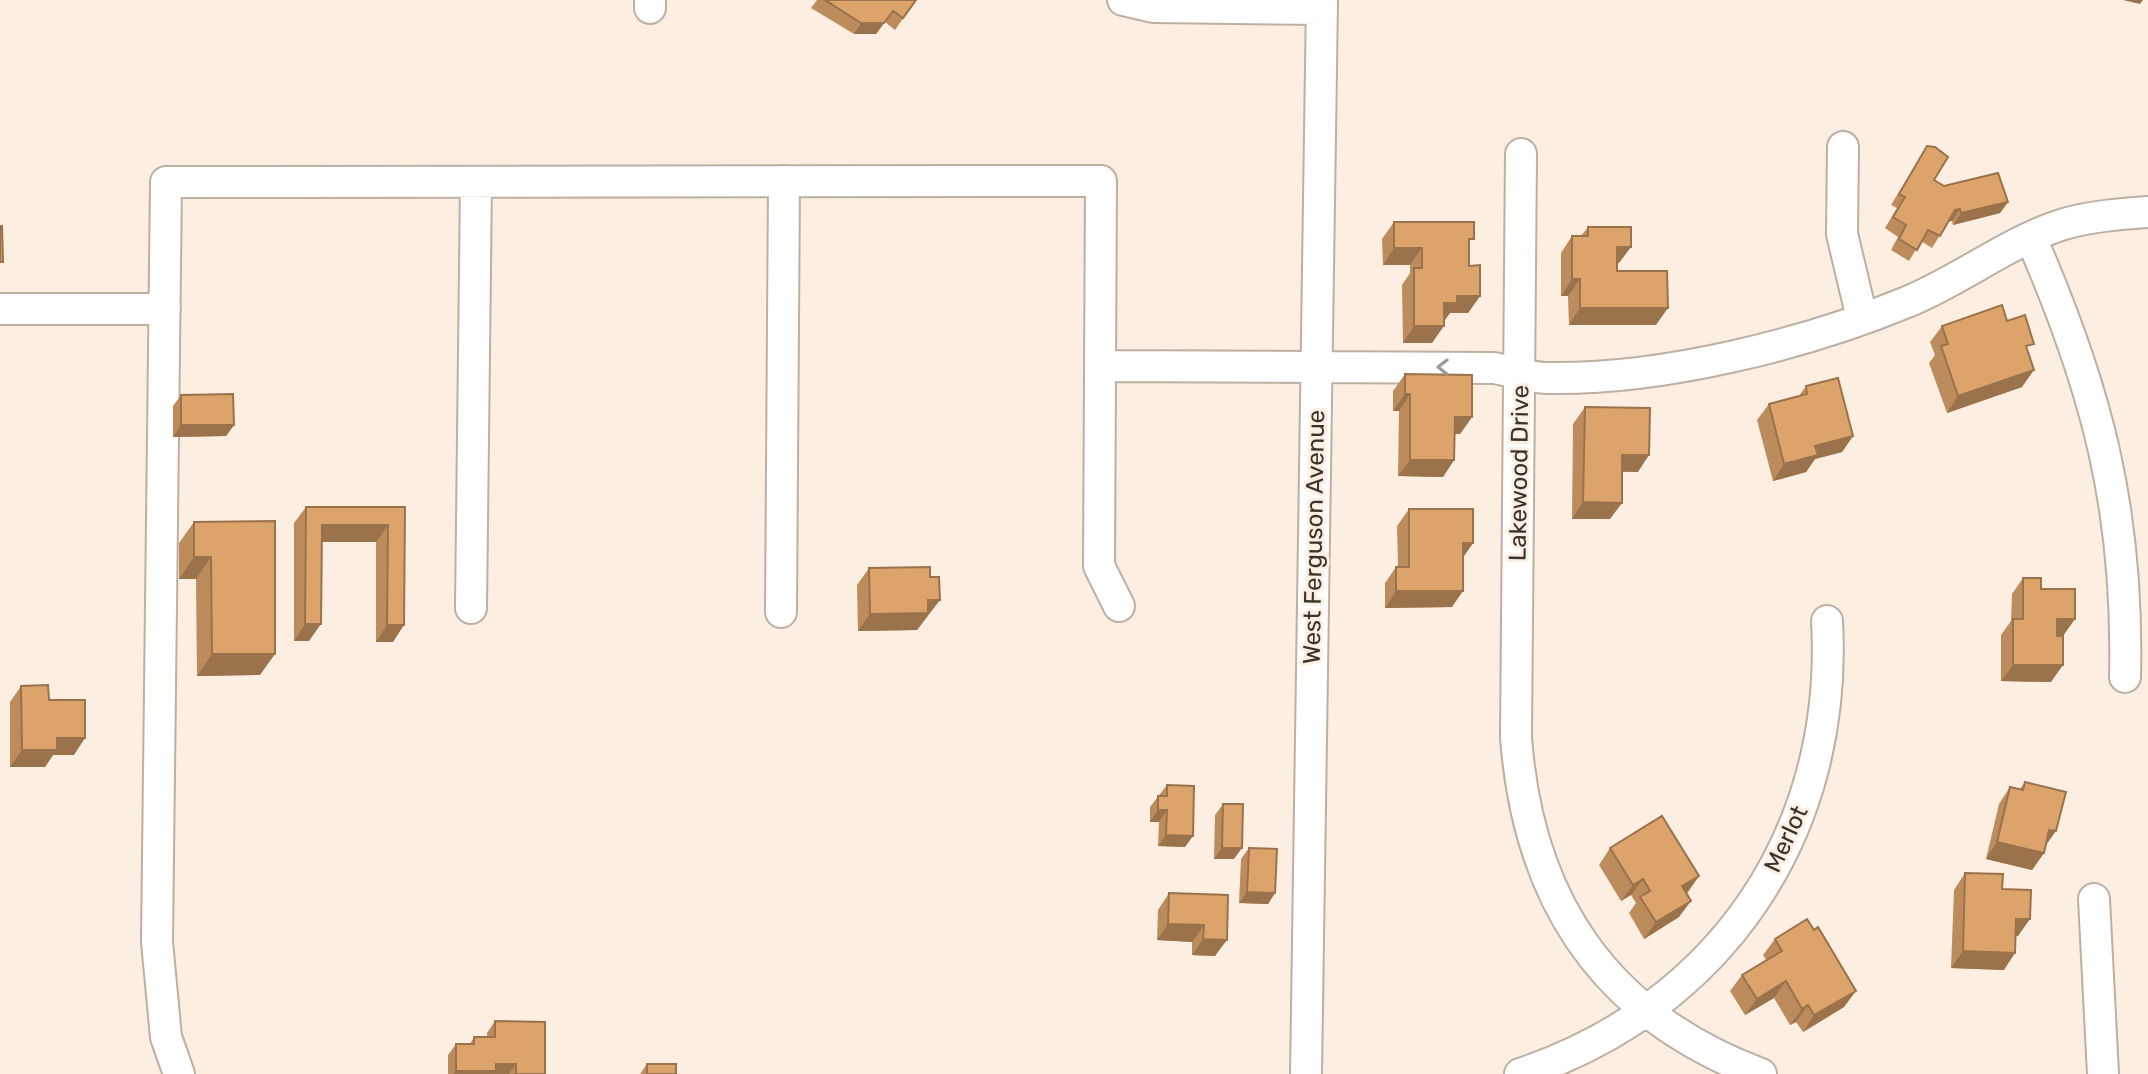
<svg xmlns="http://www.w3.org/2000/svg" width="2148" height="1074" viewBox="0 0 2148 1074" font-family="Rubik,sans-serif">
  <rect width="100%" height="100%" fill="#fceee1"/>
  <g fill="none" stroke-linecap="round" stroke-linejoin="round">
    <g stroke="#bdafa2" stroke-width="34">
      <path id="minor" d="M1123 0 1153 7 1322 9
        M650 8V0
        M1843 147 1842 234 1862 318
        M1521 154 1516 737C1528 901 1605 1016 1761 1074
        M2031 238C2097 389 2129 511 2125 677
        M0 309H165
        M1100 366 1494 368C1512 371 1530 378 1548 378 1661 380 1803 345 1907 302 1961 280 2009 241 2064 224 2092 216 2120 214 2148 212
        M471 608 476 182
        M781 612 784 181
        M2094 899 2103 1074
        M179 1074 166 1037 157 942 166 182 1101 181 1099 566 1119 606
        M1306 1074 1322 0
        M1520 1074C1721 1007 1839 832 1827 621"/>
    </g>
    <use href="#minor" stroke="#fff" stroke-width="30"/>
  </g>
  <path fill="#bd8c5c" d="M817 0H916L895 30 885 22 876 34H854L811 8Z
    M1927 146 1934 180 1944 186 2008 202 2000 213 1953 225 1952 221H1949L1932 248 1921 241 1909 261 1891 250 1898 237 1885 228 1897 208 1891 205Z
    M1394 222 1469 247V266L1480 296 1468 313H1450L1444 320 1432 343H1403L1402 285 1410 273V265H1383L1382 239Z
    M1588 227 1619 263H1617V271L1656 325H1569L1568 296H1561V253L1572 236H1581Z
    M2007 321 2028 352 2022 387 1947 413 1929 363 1935 355 1930 342 1942 326Z
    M1405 374 1472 417 1460 434H1455L1454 460 1443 477 1398 476 1399 411H1393V391Z
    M1806 386 1853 436 1842 452 1815 459 1806 472 1773 481 1757 420 1769 404 1799 396Z
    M181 395 234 425 226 436 173 437V406Z
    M1585 407 1638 472H1622L1610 519H1572L1573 424Z
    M306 507H405L393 642H376V542H322L309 641H294V523Z
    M1409 509 1473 543 1463 557 1452 607 1385 608V583L1396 567H1398L1397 526Z
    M275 521 260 675 197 676 196 579H179V543L194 522Z
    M869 568 928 617H926L917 630 858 631 857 585Z
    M2023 578 2041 589 2051 682 2001 681V635L2011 621 2012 594Z
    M21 686 49 700 74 755H53L45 767H10V702Z
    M2025 782 2045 846 2044 853 2032 870 1986 859 1999 804 2010 787 2020 789Z
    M1167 785 1185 847 1158 846 1159 822H1150V807Z
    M1223 804 1234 859H1214L1215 815Z
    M1249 848 1275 893 1268 904 1239 903 1241 859Z
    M1610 848 1688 892 1686 893 1679 917 1644 939 1629 913 1636 903 1631 895 1621 901 1599 865Z
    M1965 873 2002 889 2018 936H2016L2004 970 1951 968 1954 890Z
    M1169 893 1228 895 1215 956 1192 955V942L1157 940 1158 910Z
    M1775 939 1844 1007 1803 1032 1796 1022 1790 1025 1774 998 1745 1015 1730 991 1742 975 1766 960 1763 955Z
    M495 1021 545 1074H448V1055L456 1044H470L474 1037H487V1033Z
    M647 1064 676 1074H640Z"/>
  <path fill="#9a724b" d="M2123 0H2143L2140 4Z
    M861 23H884L876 34H854Z
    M2008 202 2000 213 1953 225 1961 213Z
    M1960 209 1952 221 1947 222 1955 210Z
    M1617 247H1631L1619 263H1605Z
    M1394 248H1422L1410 265H1383Z
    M1572 279H1580L1568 296H1561Z
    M1457 296H1480L1468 313H1450L1445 320H1432L1444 303Z
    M1580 308H1668L1656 325H1569Z
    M1414 326H1444L1432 343H1403Z
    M2034 370 2022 387 1947 413 1958 396Z
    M1405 394H1410L1399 411H1393Z
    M1455 417H1472L1460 434H1443Z
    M181 425H234L226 436 173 437Z
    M1853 436 1842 452 1815 459 1806 472 1773 481 1784 464 1815 446Z
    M1622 455H1649L1638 472 1611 471Z
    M1410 460H1454L1443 477 1398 476Z
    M1583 502 1622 503 1610 519H1572Z
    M322 525H388L376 542H310Z
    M1463 543H1473L1462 559Z
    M194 557H211L196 579H179Z
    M1396 591H1463L1452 607 1385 608Z
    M928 600H940L917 630 858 631 870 614Z
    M2057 619H2075L2063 636H2046Z
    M305 624H321L309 641H294Z
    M387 625H404L393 642H376Z
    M212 654H275L260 675 197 676Z
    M2013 665H2063L2051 682 2001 681Z
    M57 738H85L74 755H53L45 767H10L22 750Z
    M1158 810H1167L1159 822H1150Z
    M2049 830 2056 831 2044 848Z
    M1166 835 1193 836 1185 847 1158 846Z
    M1997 842 2044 853 2032 870 1986 859Z
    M1222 848H1242L1234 859H1214Z
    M1699 876 1688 892 1670 903 1682 886Z
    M1643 879 1631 895 1621 901 1633 885Z
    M1247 892 1275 893 1268 904 1239 903Z
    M1691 901 1679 917 1644 939 1656 922Z
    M2016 919H2030L2018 936 2005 935Z
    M1168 924 1204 925 1192 942 1157 940Z
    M1203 939 1227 940 1215 956 1192 955Z
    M1963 951 2015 953 2004 970 1951 968Z
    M1786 981 1774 998 1745 1015 1757 999Z
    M1856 991 1844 1007 1803 1032 1814 1015Z
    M1808 1005 1796 1022 1790 1025 1802 1009Z
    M496 1064H516L509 1074H453L456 1071Z"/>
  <path fill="#dca36b" stroke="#9a724b" stroke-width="2" d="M825 0H916L903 18 893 11 884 23H861Z
    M1927 146 1935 147 1948 157 1934 180 1944 186 1998 173 2008 202 1961 213 1960 209 1955 210 1940 236 1928 230 1917 250 1899 239 1906 225 1893 217 1905 197 1899 194Z
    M1394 222H1474V239H1469V266L1480 265V296H1457V303H1444V326H1414V268H1422V248H1394Z
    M0 226H2L3 262H0Z
    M1588 227H1631V247H1617V271H1667L1668 308H1580V279H1572V236H1588Z
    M2002 305 2007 321 2025 315 2034 344 2026 346 2034 370 1958 396 1941 346 1948 344 1942 326Z
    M1405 374 1472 375V417H1455L1454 460H1410V394H1405Z
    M1838 378 1853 436 1815 446 1818 455 1784 464 1769 404 1807 394 1806 386Z
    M233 394 234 425H181V395Z
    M1585 407 1650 408 1649 455H1622V503L1583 502Z
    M306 507H405L404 625H387L388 525H322L321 624H305Z
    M1409 509H1473V543H1463V591H1396V567H1409Z
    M275 521V654H212L211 557H194V522Z
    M930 567V577H939L940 600H928V613L870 614 869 568Z
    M2023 578H2041V589H2075V619H2057V636H2063V665H2013V619H2023Z
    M48 685 49 700H85V738H57V750H22L21 686Z
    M2025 782 2066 792 2056 831 2049 830 2044 853 1997 842 2010 787 2023 790Z
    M1167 785 1194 786 1193 836 1166 835 1167 810H1158V796H1167Z
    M1223 804H1243L1242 848H1222Z
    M1662 816 1699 876 1682 886 1691 901 1656 922 1640 897 1650 891 1643 879 1633 885 1610 848Z
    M1249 848 1277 849 1275 893 1247 892Z
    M1965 873 2003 874 2002 889 2031 890 2030 919H2016L2015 953 1963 951Z
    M1169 893 1228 895 1227 940 1203 939 1204 925 1168 924Z
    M1807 919 1814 930 1818 927 1856 991 1814 1015 1808 1005 1802 1009 1786 981 1757 999 1742 975 1782 951 1775 939Z
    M495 1021 545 1022V1074H516V1064H496V1071H456V1044H474V1037H495Z
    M647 1064H676V1074H647Z"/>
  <defs><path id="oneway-chevron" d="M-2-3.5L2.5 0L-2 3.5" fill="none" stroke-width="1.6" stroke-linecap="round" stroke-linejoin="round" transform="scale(2)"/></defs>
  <use stroke="#9c9996" href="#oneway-chevron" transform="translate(1443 367) rotate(-179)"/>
  <g text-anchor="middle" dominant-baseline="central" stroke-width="6" stroke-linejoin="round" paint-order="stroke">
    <g font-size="24" fill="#39332e" stroke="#fceee1">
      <text transform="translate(1519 473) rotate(-89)">Lakewood Drive</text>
      <text transform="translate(1314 537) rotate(-89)">West Ferguson Avenue</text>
      <text transform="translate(1786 839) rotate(-65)">Merlot</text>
    </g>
  </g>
</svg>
